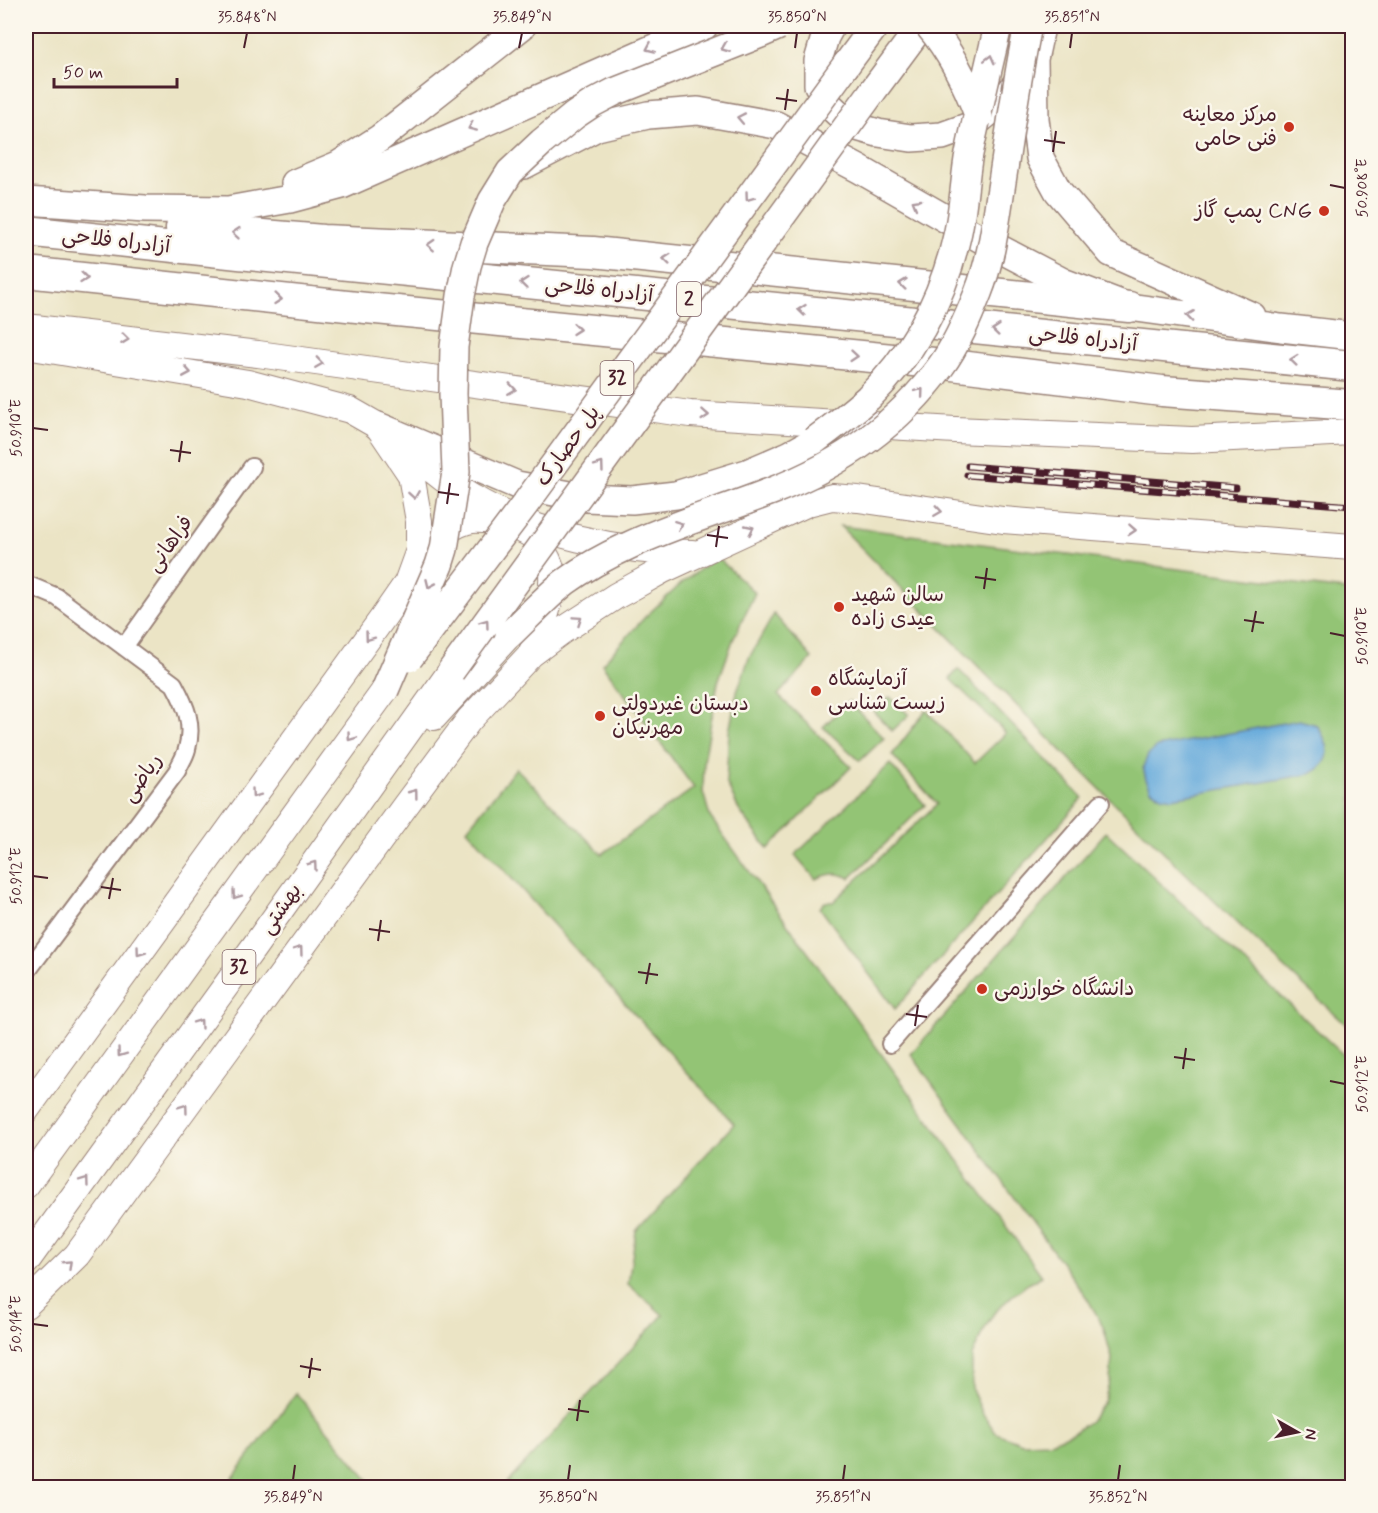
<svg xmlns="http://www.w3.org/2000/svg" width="1378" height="1513" viewBox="0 0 1378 1513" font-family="Mynerve,'Playpen Sans Arabic',sans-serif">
  <rect width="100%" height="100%" fill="#fbf7ec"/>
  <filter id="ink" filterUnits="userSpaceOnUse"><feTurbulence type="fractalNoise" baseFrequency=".0167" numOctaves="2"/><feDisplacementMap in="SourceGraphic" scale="12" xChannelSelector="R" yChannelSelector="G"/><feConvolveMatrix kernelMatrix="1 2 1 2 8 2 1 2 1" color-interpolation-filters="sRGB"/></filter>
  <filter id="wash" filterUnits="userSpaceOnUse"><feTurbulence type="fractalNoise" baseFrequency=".008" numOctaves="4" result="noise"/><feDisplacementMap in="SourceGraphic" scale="24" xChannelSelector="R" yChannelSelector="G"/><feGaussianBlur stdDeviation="1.35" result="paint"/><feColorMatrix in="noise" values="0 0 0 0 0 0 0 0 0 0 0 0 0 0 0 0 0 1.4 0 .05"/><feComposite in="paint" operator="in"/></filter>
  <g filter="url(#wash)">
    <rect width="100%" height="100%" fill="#ebe4c5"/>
    <path fill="#93c474" stroke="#6e7250" stroke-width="1.5" d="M840 526 1352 591V1030C1175 869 1008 697 840 526Z
      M717 557 755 593 733 640 718 682 704 761 703 792 710 817 1042 1276 1028 1284 1012 1296 994 1313 982 1333 972 1356V1390L983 1414 996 1433 1022 1443 1050 1442 1073 1433 1090 1421 1104 1402 1110 1380 1112 1358 1103 1326 1087 1298 911 1054 1106 832 1352 1063V1487H503L663 1315 628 1284 636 1231 734 1124 467 829 516 768 602 854 694 788 602 664 645 617 682 583Z
      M774 614 812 658 778 695 851 767 768 849 739 810 726 782 729 732 737 692 749 658Z
      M958 669 1083 798 895 1009 820 908 825 902H833L937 804 892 755 926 710 975 763 1006 733 950 679Z
      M890 697 909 715 892 731 873 711Z
      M849 701 884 738 860 761 823 727Z
      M890 764 925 805 850 878C838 872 829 873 816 879L795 855Z
      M296 1393 374 1487H226Z"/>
    <path fill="#66aadb" stroke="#586483" stroke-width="1.5" d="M1299 720 1317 725C1330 745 1335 762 1310 774L1172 798 1161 796 1151 790 1146 779 1143 767 1148 755 1157 747Z"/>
  </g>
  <g filter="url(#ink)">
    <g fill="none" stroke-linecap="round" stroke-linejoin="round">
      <g stroke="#9a8278" stroke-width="20">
        <path id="minor" d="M26 584 57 597 174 684C186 706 194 724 187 749 185 757 180 764 177 771L26 973
          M124 647 252 467
          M890 1044 1101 803"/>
      </g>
      <g stroke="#9a8278" stroke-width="28">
        <path id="primary" d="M26 327 258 354 690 414 955 430 1192 440 1352 432
          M26 346 248 383 350 410 378 426 411 475 419 521V550L407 583 382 619 26 1110
          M399 443C423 462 446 483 473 498 533 534 622 552 692 553
          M431 542C442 534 453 525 467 521 484 517 515 525 530 534 538 541 552 563 552 574 554 598 540 631 531 654
          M434 717 509 635
          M26 1185 385 690
          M26 1262 254 947 451 671
          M26 1305 77 1255 405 806 469 720 531 654 562 631 616 596 636 585 663 570 808 503 832 497 858 499 1003 520 1352 547"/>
      </g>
      <g stroke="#9a8278" stroke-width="30">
        <path id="trunk" d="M831 26 825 37 818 61V85L828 104 843 118 857 127 878 133 911 138 942 136 973 125 1007 97 1023 74
          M1041 27 1034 59 1035 119 1040 158 1058 191 1111 253 1252 316
          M846 65 875 26
          M872 92 921 26
          M524 165 597 127 648 115 698 111 776 125 859 169 983 240 1063 282 1129 307 1281 328 1352 336
          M295 183 338 165 380 138 522 26
          M26 201 145 209 228 210 290 199 342 185 704 26
          M378 426 517 485 586 498 632 500 676 495 747 473 789 455 814 441"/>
      </g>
      <g stroke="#9a8278" stroke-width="33">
        <path id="motorway" d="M181 228 323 240 593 252 1129 307
          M26 231 239 254 1352 366
          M26 272 366 308 944 364 1162 391 1352 405"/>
      </g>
      <use href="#minor" stroke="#fff" stroke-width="16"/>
      <use href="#primary" stroke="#fff" stroke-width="26"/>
      <use href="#trunk" stroke="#fff" stroke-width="27"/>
      <use href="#motorway" stroke="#fff" stroke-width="30"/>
      <g stroke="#4a1f2b" stroke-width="7">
        <path id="rail" d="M968 466 1236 488
          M967 475 1352 506"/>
      </g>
      <use href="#rail" stroke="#fbf7ec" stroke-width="4.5" stroke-dasharray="14" stroke-linecap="butt"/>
      <g stroke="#9a8278" stroke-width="30" stroke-linecap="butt">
        <path id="trunk-bridge" d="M929 26C951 52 967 85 979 117
          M814 441C833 427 851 413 868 398 913 354 943 298 957 236 963 211 964 185 968 159 977 114 988 70 998 26
          M509 635C527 618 545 598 565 582 584 568 606 556 628 546 674 524 724 510 772 491 840 465 898 425 941 366 957 344 968 318 978 293 992 258 996 220 1002 182 1010 130 1017 77 1028 26
          M409 658 526 503 846 65
          M451 671 872 92
          M385 690 439 565 444 549 456 472 453 394 454 347 461 296 467 266 474 243 492 201 510 172 542 142 575 115 593 103 614 92 763 33 779 26"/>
      </g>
      <use href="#trunk-bridge" stroke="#fff" stroke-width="27"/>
    </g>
    <defs><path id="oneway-chevron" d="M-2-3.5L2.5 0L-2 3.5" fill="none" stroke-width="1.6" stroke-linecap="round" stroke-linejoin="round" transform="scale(1.5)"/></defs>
    <g stroke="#ae9aa0">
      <use href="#oneway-chevron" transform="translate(650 48) rotate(156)"/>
      <use href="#oneway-chevron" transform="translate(725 48) rotate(158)"/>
      <use href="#oneway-chevron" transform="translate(990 59) rotate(-76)"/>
      <use href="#oneway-chevron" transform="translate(741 118) rotate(-169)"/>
      <use href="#oneway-chevron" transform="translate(472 127) rotate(156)"/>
      <use href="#oneway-chevron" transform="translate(749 197) rotate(126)"/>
      <use href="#oneway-chevron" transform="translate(916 203) rotate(-150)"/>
      <use href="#oneway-chevron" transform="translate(236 233) rotate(-175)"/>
      <use href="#oneway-chevron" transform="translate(431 245) rotate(-177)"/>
      <use href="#oneway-chevron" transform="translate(667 259) rotate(-174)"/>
      <use href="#oneway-chevron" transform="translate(84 278) rotate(6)"/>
      <use href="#oneway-chevron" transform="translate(524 283) rotate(-174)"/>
      <use href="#oneway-chevron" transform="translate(903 284) rotate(-174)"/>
      <use href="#oneway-chevron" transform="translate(278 299) rotate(6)"/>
      <use href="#oneway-chevron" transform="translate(802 310) rotate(-174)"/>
      <use href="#oneway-chevron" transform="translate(1190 316) rotate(-172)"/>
      <use href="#oneway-chevron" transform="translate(576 329) rotate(6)"/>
      <use href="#oneway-chevron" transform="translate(996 330) rotate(-174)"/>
      <use href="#oneway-chevron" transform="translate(125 339) rotate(7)"/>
      <use href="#oneway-chevron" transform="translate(854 356) rotate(5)"/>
      <use href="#oneway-chevron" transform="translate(1294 360) rotate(-174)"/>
      <use href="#oneway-chevron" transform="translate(319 363) rotate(8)"/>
      <use href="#oneway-chevron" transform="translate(187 372) rotate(10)"/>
      <use href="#oneway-chevron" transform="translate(512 389) rotate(8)"/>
      <use href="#oneway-chevron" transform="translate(920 392) rotate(-50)"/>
      <use href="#oneway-chevron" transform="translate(705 415) rotate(4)"/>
      <use href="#oneway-chevron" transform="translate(600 466) rotate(-54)"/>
      <use href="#oneway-chevron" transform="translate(414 495) rotate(81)"/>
      <use href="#oneway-chevron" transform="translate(938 511) rotate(8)"/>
      <use href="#oneway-chevron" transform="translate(679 525) rotate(-21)"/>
      <use href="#oneway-chevron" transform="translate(750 529) rotate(-25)"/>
      <use href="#oneway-chevron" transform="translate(1132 530) rotate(4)"/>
      <use href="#oneway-chevron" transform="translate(430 584) rotate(114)"/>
      <use href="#oneway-chevron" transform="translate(578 620) rotate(-34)"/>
      <use href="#oneway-chevron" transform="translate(485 623) rotate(-54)"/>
      <use href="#oneway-chevron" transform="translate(369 637) rotate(126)"/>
      <use href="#oneway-chevron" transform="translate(351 737) rotate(126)"/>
      <use href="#oneway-chevron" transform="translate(414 793) rotate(-53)"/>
      <use href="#oneway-chevron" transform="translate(255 794) rotate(126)"/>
      <use href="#oneway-chevron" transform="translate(313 865) rotate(-55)"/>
      <use href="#oneway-chevron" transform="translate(236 895) rotate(126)"/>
      <use href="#oneway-chevron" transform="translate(299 950) rotate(-54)"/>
      <use href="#oneway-chevron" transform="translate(140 952) rotate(126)"/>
      <use href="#oneway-chevron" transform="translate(199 1023) rotate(-54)"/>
      <use href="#oneway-chevron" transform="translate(121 1053) rotate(126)"/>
      <use href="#oneway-chevron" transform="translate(184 1108) rotate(-54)"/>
      <use href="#oneway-chevron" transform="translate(85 1181) rotate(-54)"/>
      <use href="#oneway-chevron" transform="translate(68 1264) rotate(-44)"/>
    </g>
  </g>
  <path fill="none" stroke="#4a1f2b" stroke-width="2" d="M244 48 247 33M519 48 522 33M795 48 797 33M1070 48 1072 33M776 98 797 101M785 110 788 89M1044 140 1065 143M1053 152 1056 131M1330 185 1345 188M33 428 48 430M170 450 191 453M179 462 182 441M438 492 459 495M447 504 450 483M707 535 728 538M716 547 719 526M975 577 996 580M984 589 987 568M1244 620 1264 623M1252 632 1256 611M1330 633 1345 636M33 876 48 878M101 887 121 890M109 899 113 878M369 929 390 932M378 941 381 920M638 972 658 975M646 984 650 963M906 1014 927 1017M915 1026 918 1005M1174 1057 1195 1060M1183 1069 1186 1048M1330 1081 1345 1084M33 1324 48 1326M300 1366 321 1370M309 1378 312 1358M568 1409 589 1412M577 1421 580 1400M293 1480 295 1465M568 1480 570 1465M843 1480 845 1465M1118 1480 1120 1465"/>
  <g fill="#c8321e" stroke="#fbf7ec" stroke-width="2">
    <circle cx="1289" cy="127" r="6"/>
    <circle cx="1324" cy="211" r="6"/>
    <circle cx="839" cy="607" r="6"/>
    <circle cx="816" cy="691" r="6"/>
    <circle cx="600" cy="716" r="6"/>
    <circle cx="982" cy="989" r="6"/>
  </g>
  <g text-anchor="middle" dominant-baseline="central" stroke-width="5" stroke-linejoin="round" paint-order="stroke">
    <g fill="#fbf7ec" stroke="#7f6065" stroke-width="1.5">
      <rect x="677" y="282" width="24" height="34" rx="4.5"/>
      <rect x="600.5" y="361" width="33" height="34" rx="4.5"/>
      <rect x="222.5" y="950" width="33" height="34" rx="4.5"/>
    </g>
    <g font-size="20" font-weight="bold" fill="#4a1f2b">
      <text x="689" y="299">2</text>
      <text x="617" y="378">32</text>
      <text x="239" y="967">32</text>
    </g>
    <g font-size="21" fill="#4a1f2b" stroke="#fbf7ec" text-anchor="start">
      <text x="1277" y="115" text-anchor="end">مرکز معاینه<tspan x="1277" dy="24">فنی حامی</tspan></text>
      <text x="1312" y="211" text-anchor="end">پمپ گاز CNG</text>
      <text x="851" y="595">سالن شهید<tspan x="851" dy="24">عیدی زاده</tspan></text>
      <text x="828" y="679">آزمایشگاه<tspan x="828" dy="24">زیست شناسی</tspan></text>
      <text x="612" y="704">دبستان غیردولتی<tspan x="612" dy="24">مهرنیکان</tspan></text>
      <text x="994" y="989">دانشگاه خوارزمی</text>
    </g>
    <g font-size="21" fill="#4a1f2b" stroke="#fbf7ec">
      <text transform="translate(116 241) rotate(6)">آزادراه فلاحی</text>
      <text transform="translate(599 290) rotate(6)">آزادراه فلاحی</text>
      <text transform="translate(1083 339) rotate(6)">آزادراه فلاحی</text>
      <text transform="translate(568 446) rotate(-54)">پل حصارک</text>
      <text transform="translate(170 544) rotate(-55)">فراهانی</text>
      <text transform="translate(142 778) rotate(-55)">ریاضی</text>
      <text transform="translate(281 909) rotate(-55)">بهشتى</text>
    </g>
  </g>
  <rect width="1378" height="1513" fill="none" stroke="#fbf7ec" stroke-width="66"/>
  <g transform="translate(1297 1432) rotate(99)" stroke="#fbf7ec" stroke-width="4.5" paint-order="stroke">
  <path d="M0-4.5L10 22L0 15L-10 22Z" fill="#4a1f2b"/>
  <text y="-9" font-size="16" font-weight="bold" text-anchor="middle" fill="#4a1f2b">N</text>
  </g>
  <path d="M54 78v9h123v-9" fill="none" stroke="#4a1f2b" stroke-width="3"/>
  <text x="63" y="78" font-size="18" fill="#4a1f2b" stroke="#fbf7ec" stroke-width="4.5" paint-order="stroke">50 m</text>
  <rect x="33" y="33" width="1312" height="1447" fill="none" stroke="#4a1f2b" stroke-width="2"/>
  <g font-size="15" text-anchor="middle" fill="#4a1f2b">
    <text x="247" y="22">35.848°N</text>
    <text x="522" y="22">35.849°N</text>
    <text x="797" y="22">35.850°N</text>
    <text x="1072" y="22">35.851°N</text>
    <text transform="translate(1362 188) rotate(-90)" y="5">50.908°E</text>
    <text transform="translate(16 428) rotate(-90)" y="5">50.910°E</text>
    <text transform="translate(1362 636) rotate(-90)" y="5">50.910°E</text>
    <text transform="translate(16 876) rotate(-90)" y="5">50.912°E</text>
    <text transform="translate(1362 1084) rotate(-90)" y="5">50.912°E</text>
    <text transform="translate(16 1324) rotate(-90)" y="5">50.914°E</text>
    <text x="293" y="1502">35.849°N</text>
    <text x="568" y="1502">35.850°N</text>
    <text x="843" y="1502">35.851°N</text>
    <text x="1118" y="1502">35.852°N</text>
  </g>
</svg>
